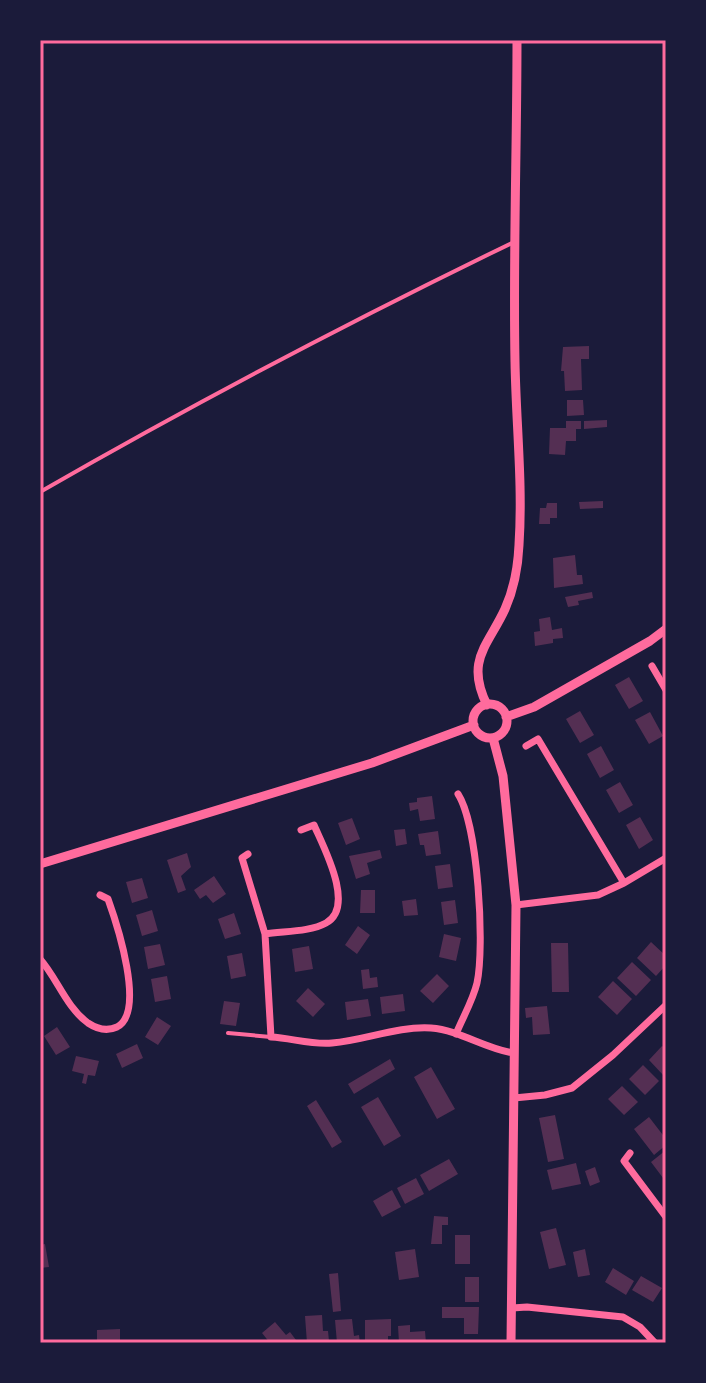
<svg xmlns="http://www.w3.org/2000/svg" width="706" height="1383" viewBox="0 0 706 1383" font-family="'PT Sans Narrow',sans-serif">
  <rect width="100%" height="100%" fill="#1b1b3a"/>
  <path fill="#542f53" d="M589 346V359H581L582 390 565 391 564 371H561L563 347Z
    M567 400H583L584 415 567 416Z
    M607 420V427L584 429V421Z
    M566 421H581V429H576V441H566L565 455 549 454 550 428H566Z
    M603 501V508L580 509 579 502Z
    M547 503H557V518H550V524H539L540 508H546Z
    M575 555 577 575H582L583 584 554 588 553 558Z
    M592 592 593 598 578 601 579 605 568 607 565 597Z
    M550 617 552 630 562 628 563 638 553 639V643L535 646 534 632 540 631 539 619Z
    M629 677 643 701 629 709 615 685Z
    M580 711 594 735 580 743 566 719Z
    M650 712 663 736 649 744 635 720Z
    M601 746 614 770 600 778 587 754Z
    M620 782 633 805 619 813 606 790Z
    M432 796 435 819 420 821 418 809 410 811 409 803 417 802V798Z
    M640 817 653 840 639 849 626 825Z
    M352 818 360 839 346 845 338 823Z
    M405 829 407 844 396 846 394 830Z
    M438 831 441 854 426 856 424 845H420L418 834Z
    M380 850 382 858 367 863 370 874 356 879 349 856Z
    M187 853 191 867 181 876 186 890 178 893 167 860Z
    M450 864 453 887 438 889 435 866Z
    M214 876 226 894 213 903 206 895 200 899 194 890Z
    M142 878 148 898 132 903 126 882Z
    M361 890H375V913H360Z
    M416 899 418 915 404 916 402 901Z
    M455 900 458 923 444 925 441 902Z
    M152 910 158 931 142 936 136 915Z
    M234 913 241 934 225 939 218 919Z
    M358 926 370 935 357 954 345 945Z
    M444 934 461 938 456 961 439 957Z
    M651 942 666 956V965L656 976 637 958Z
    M551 943H568L569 992H552Z
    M160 944 165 965 148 969 144 947Z
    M309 946 313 969 295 972 292 949Z
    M242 953 246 976 231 979 227 956Z
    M632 962 651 980 636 996 617 978Z
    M369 969 370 978 377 977 378 987 363 989 361 970Z
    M437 974 449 986 433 1003 420 991Z
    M167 976 171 999 155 1002 151 979Z
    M613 981 632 999 617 1015 598 997Z
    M308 988 325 1004 313 1017 296 1001Z
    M403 994 405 1011 382 1014 380 997Z
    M368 999 371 1016 347 1020 345 1002Z
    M224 1001 240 1003 236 1026 220 1024Z
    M547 1006 550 1034 533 1035 532 1017 526 1018 525 1008Z
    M157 1017 171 1026 158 1045 145 1037Z
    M57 1027 70 1047 56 1055 44 1036Z
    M137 1044 143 1058 122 1068 116 1054Z
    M662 1046 666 1049 664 1076 649 1060Z
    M76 1056 99 1061 95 1076 88 1075 86 1084 82 1083 84 1074 72 1071Z
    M390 1059 395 1069 354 1094 348 1084Z
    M643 1065 659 1081 645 1095 629 1079Z
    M431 1067 455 1109 437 1119 414 1077Z
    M622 1086 638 1102 624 1115 608 1099Z
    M378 1097 401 1136 384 1146 361 1107Z
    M316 1100 342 1142 332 1148 307 1106Z
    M555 1115 564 1159 548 1162 539 1118Z
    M649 1117 666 1139V1145L654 1155 634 1129Z
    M666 1150V1182L651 1162Z
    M449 1159 458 1174 429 1191 420 1175Z
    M576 1163 581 1184 552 1190 547 1170Z
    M595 1167 600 1182 590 1186 585 1171Z
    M416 1178 424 1194 405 1204 397 1188Z
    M392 1190 401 1207 382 1217 373 1201Z
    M434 1216 448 1217V1225H442V1244H431Z
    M556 1228 566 1265 549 1269 540 1232Z
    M455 1235H470V1264H455Z
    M45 1244 49 1267 40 1268V1245Z
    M415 1249 419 1277 399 1280 395 1252Z
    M585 1249 590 1275 578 1277 573 1252Z
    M613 1268 634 1281 626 1295 605 1282Z
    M338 1273 341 1311 333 1312 329 1274Z
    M641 1276 662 1288 653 1302 632 1290Z
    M465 1277H479V1302H465Z
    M442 1307H479L478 1334H464V1318H442Z
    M322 1315 323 1331H328L329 1341 307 1343 305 1316Z
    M352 1319 354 1336 359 1335 360 1343H337L335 1320Z
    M391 1319V1336H388V1343H365V1320Z
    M275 1322 286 1335 290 1332 296 1340 292 1343H270L262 1333Z
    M410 1325V1332L425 1331 426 1343H399L398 1326Z
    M120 1329V1343H97V1330Z"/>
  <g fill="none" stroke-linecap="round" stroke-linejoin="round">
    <path stroke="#ff6b9d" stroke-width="4" d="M40 492C195 403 353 320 514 242
      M228 1033 271 1037"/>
    <path stroke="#ff6b9d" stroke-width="7" d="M652 666 666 690
      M526 746 538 739 624 883
      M248 854 242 858 265 934 271 1037C291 1038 312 1045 332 1043 366 1040 397 1026 431 1028 460 1030 485 1049 514 1053
      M516 905 598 895 624 883 666 858
      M265 934C283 931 310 932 326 923 356 907 323 846 314 825L301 830
      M40 959C57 978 66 1007 88 1023 97 1029 106 1032 117 1027 146 1012 117 924 108 899L100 895
      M456 1034C463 1017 473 1000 477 983 485 946 478 825 458 794
      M514 1098 545 1095 572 1088 613 1055 666 1005
      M630 1153 624 1161 666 1217
      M512 1308 527 1307 623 1317 640 1327 655 1343"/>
    <path stroke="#ff6b9d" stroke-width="9" d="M473 721a17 17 0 1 1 34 0a17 17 0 1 1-34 0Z
      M487 705C465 660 488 646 505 609 514 589 518 567 519 545 523 484 516 423 515 362 513 255 517 147 517 40
      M506 717 534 707 650 641 666 629
      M493 738 503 776 516 905 511 1343
      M40 864 372 763 474 725"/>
  </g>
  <rect width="706" height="1383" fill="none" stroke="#1b1b3a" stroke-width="84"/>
  <rect x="42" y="42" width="622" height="1299" fill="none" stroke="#ff6b9d" stroke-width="3"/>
</svg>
